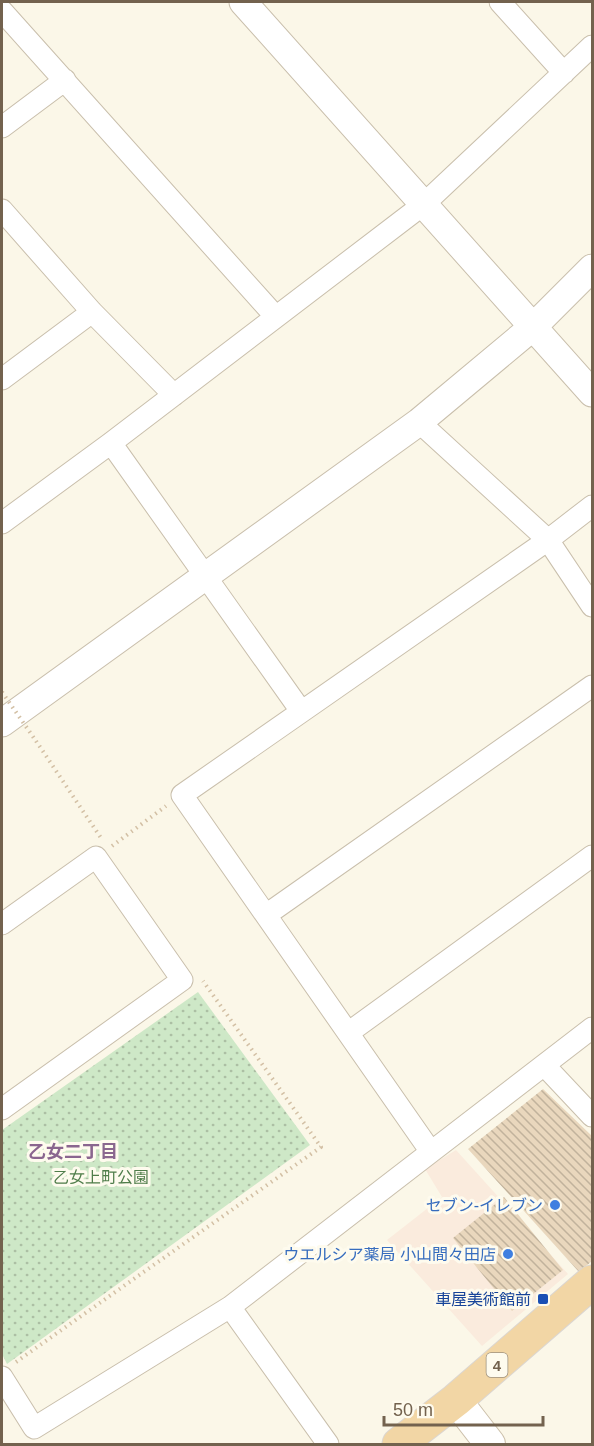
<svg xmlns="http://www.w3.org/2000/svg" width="594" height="1446" viewBox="0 0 594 1446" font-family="Arial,'Noto Sans JP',sans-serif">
  <defs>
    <pattern id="grass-dots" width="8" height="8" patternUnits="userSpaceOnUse" patternTransform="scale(1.5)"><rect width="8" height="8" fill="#cee8c7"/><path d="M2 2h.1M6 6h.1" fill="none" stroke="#acbfa4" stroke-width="1.8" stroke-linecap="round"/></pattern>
    <pattern id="building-back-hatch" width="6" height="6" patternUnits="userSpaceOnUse" patternTransform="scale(1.5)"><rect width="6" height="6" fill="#e9d7bd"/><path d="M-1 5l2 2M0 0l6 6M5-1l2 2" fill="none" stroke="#c1b29c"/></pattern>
  </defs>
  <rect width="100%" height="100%" fill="#fbf7e8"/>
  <path fill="#faebdd" d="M456 1150 568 1274 482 1346 387 1240 442 1197 425 1169Z"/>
  <path fill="url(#grass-dots)" d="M198 992 310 1145 7 1364 2 1354V1130Z"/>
  <path fill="url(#building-back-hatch)" d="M543 1089 592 1136V1261L579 1272 468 1149Z
    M504 1197 563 1270 512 1311 453 1238Z"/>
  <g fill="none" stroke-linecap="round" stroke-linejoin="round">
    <g stroke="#c9bfac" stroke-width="23">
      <path id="minor" d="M500 2 564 73
        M2 11 276 317
        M2 127 65 80
        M2 210 92 312 174 395
        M2 379 92 312
        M419 422 548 540 592 606
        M111 443 301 711
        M2 523 111 443 424 204 592 46
        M266 915 592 686
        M2 924 96 857 182 980 2 1109
        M348 1033 592 856
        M544 1065 592 1116
        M431 1152 592 1028
        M230 1307 328 1444
        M2 1377 34 1428 230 1307 431 1152 182 795 548 540 592 506"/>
    </g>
    <g stroke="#c9bfac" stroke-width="29">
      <path id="tertiary" d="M243 2 592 393
        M2 723 419 422 534 326 592 268"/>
    </g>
    <g stroke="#ccc0ab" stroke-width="32">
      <path id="secondary" d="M456 1400 490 1444"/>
    </g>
    <g stroke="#dbd6d1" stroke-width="35">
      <path id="trunk" d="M399 1444 456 1400 592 1282"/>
    </g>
    <path stroke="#d3c0a5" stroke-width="4" stroke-dasharray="1.5 4.5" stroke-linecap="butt" d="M36 741 101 838
      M112 846 166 806
      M16 1362 321 1147 203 981"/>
    <use href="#minor" stroke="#fff" stroke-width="21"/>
    <use href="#tertiary" stroke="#fff" stroke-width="27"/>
    <use href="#secondary" stroke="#fff" stroke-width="30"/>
    <use href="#trunk" stroke="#f2d6a5" stroke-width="33"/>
    <path stroke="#d3c0a5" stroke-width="4" stroke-dasharray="1.5 4.5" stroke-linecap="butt" d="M2 692 36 741"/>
  </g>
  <g fill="#3f7fe0" stroke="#fefbee" stroke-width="2">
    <circle cx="555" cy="1205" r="6"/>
    <circle cx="508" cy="1254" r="6"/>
  </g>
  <rect fill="#1a4fb4" stroke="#fefbee" stroke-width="2" x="537" y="1293" width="12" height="12" rx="3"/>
  <g text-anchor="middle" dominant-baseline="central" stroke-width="6" stroke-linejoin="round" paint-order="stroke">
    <rect fill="#fefbee" stroke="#9d907e" stroke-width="1.5" x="486.5" y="1353" width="21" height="24" rx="4.5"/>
    <g font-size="15" font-weight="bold" fill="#73624e">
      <text x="497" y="1365">4</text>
    </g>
    <g font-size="16" fill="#4f7d4a" stroke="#fefbee">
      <text x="101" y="1177">乙女上町公園</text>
    </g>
    <g font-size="16" fill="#366cbe" stroke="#fefbee" text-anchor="end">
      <text x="543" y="1205">セブン-イレブン</text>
      <text x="496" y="1254">ウエルシア薬局 小山間々田店</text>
    </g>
    <g font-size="16" fill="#164399" stroke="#fefbee" text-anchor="end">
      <text x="531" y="1299">車屋美術館前</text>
    </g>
    <g font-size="18" font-weight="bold" fill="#8a668f" stroke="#fefbee">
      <text x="73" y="1152">乙女二丁目</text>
    </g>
  </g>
  <rect width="594" height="1446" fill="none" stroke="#73624e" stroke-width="6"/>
  <path d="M384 1416v9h159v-9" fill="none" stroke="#73624e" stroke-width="3"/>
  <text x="393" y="1416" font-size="18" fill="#73624e" stroke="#fefbee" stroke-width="4.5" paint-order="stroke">50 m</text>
</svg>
